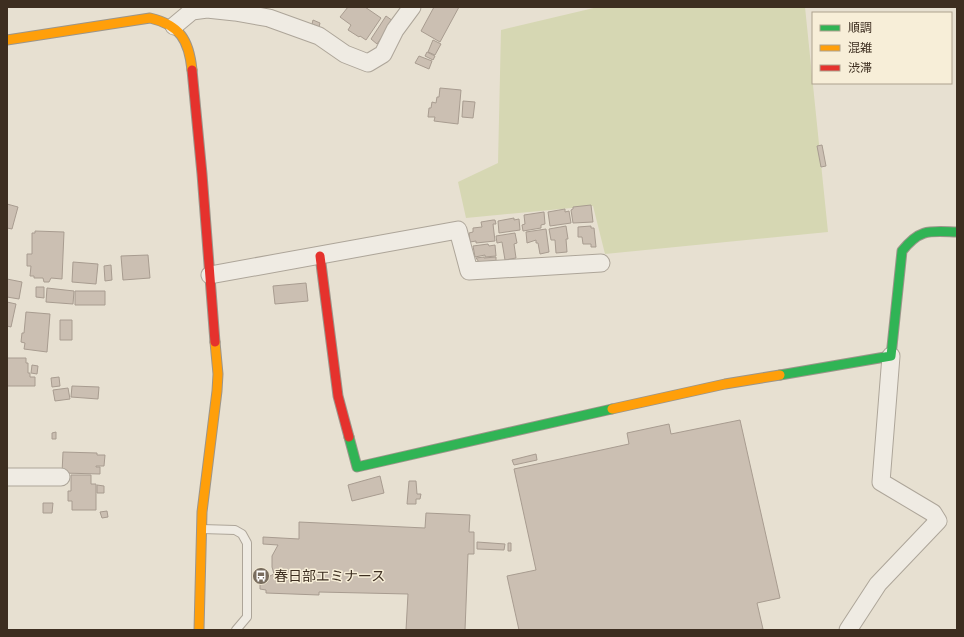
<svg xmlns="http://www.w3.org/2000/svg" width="964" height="637" viewBox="0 0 964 637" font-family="Bitter,'Noto Sans JP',serif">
  <rect width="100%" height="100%" fill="#e7e0d1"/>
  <path fill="#d6d7b3" d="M598 7H805L828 232 605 254 593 206 466 218 458 182 498 163 501 30Z"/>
  <path fill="#cbbfb2" stroke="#a89c90" d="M348 7H365L381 18 366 40 360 36 359 37 348 30 351 25 340 17Z
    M434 7H459L440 42 421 31Z
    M386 16 393 21 377 44 371 39Z
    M313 20 320 23 319 27 312 24Z
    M433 40 441 44 435 55 428 52Z
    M427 52 435 56 433 60 425 56Z
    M419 56 432 61 429 69 415 63Z
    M440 88 461 90 458 124 434 121 435 117H428L429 108H431L432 102 436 103 437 97H439Z
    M463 101 475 102 473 118 462 117Z
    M822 145 826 166 821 167 817 146Z
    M7 204 18 207 12 229 7 228Z
    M591 205 593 222 573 223 571 210 573 209V207Z
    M565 209V212L569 211 571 223 550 226 548 212Z
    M544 212 545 224 541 225V228L523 231 522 225 525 224 524 215Z
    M514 218V220L519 219 520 230 499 233 498 221Z
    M493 220H495L496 224H493L495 241 476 243V241L470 242 469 233 473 232V228L482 227 481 222Z
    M566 226 568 239H566L567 252 556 253 555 240H551L549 229Z
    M591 226V228H594L596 247H591V244H583L582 237H578V227Z
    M546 229 549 252 540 254 538 243H536V240L527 243 526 232Z
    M35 231 64 232 62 279 51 278 49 282H44L43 278H34V276H30L31 266H27V254H32V233H35Z
    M515 233 517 243 514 244 516 258 505 260 502 242 497 243 496 236Z
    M488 244 489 246 495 245 496 256 485 257V255L475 257 473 246Z
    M148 255 150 278 123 280 121 256Z
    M484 257V258L496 257V261L479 262 476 258Z
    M73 262 98 264 96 284 72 282Z
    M111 265 112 280 105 281 104 266Z
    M7 279 22 282 19 299 7 297Z
    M306 283 308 301 275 304 273 286Z
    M36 287H44V298L36 297Z
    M47 288 74 291 73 304 46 302Z
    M75 291H105V305H75Z
    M7 302 16 304 11 327 7 326Z
    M26 312 50 314 47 352 24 349 25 343 21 342 22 333H24Z
    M60 320H72V340H60Z
    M7 358H26V363H28V373H30V377H35V386H7Z
    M32 365 38 366 37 374 31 373Z
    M59 377 60 386 52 387 51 378Z
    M72 386 99 387 98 399 71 397Z
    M68 388 70 399 55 401 53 390Z
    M740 420 780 598 757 603 763 629 756 630H519L507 576 536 570 514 469 629 444 627 433 669 424 671 434Z
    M56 432V439H52V433Z
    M63 452 97 453V455H105L104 466H96V467H100V474L62 473Z
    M536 454 537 460 514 465 512 460Z
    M71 475H91V484H96V510H72V501H68V491H71Z
    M380 476 384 493 352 501 348 485Z
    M409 481H416L417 494H421L420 499H416V504H407Z
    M97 485 104 486V493H97Z
    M43 503H53L52 513H43Z
    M107 511 108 517 102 518 100 512Z
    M426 513 470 515 469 532H474V554H468L465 630H406L408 594 319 592V595L266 593V590L260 589V581H266V578L274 574 272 567V556L278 545 263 544V537L299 539V522L425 528Z
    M477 542 505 544 504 550 477 549Z
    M508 543H511V551H508Z"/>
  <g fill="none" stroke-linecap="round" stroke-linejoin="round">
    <g stroke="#ada599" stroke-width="10">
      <path id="lane" d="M202 529 235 530 242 534 247 543V617L236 630"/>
    </g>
    <g stroke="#ada599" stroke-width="19">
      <path id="street" d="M174 26 192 11 207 9 235 12 269 18 319 36 345 54 368 63 383 54 395 30 412 7
        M210 275 458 230 469 271 601 263
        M7 477H61
        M848 630 878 584 938 521 933 513 881 482 891 356"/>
    </g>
    <g stroke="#9c958a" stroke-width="11">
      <path id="fast" d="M780 375 891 356 902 251C920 228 930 231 957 232
        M349 437 357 467 612 409"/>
    </g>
    <g stroke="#9c958a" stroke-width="11">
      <path id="slow" d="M7 40 150 18C180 25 189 40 192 70
        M612 409 725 384 780 375
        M199 630 202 512 217 391 218 374 215 342"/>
    </g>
    <g stroke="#9c958a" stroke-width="11">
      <path id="jam" d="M192 70 202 174 215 342
        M320 256 338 396 349 437"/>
    </g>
    <use href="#lane" stroke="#efebe3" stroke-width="8"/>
    <use href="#street" stroke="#efebe3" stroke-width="17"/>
    <use href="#fast" stroke="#30b455" stroke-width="9"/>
    <use href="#slow" stroke="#ff9f0a" stroke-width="9"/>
    <use href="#jam" stroke="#e5322d" stroke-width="9"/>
  </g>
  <defs>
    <g id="bus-disc" transform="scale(0.9)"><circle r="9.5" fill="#786c5e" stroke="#f7eed8"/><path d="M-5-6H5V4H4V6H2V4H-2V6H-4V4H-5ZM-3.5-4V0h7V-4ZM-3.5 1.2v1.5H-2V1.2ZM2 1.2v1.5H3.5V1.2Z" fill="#fff"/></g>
  </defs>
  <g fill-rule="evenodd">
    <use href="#bus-disc" x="261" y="576"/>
  </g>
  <g text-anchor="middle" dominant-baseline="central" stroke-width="3" stroke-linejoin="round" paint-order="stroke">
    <g font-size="14" fill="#3d2e20" stroke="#f7eed8" text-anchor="start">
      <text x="274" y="576">春日部エミナース</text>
    </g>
  </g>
  <rect width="964" height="637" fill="none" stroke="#3d2e20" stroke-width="16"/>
  <rect x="812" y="12" width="140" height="72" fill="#f7eed8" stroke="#ada18e"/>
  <rect x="820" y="25" width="20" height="6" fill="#30b455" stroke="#ada18e"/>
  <text x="848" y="32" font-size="12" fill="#3d2e20">順調</text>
  <rect x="820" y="45" width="20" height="6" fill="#ff9f0a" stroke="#ada18e"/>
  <text x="848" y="52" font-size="12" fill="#3d2e20">混雑</text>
  <rect x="820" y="65" width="20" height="6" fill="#e5322d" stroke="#ada18e"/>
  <text x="848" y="72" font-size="12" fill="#3d2e20">渋滞</text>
</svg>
